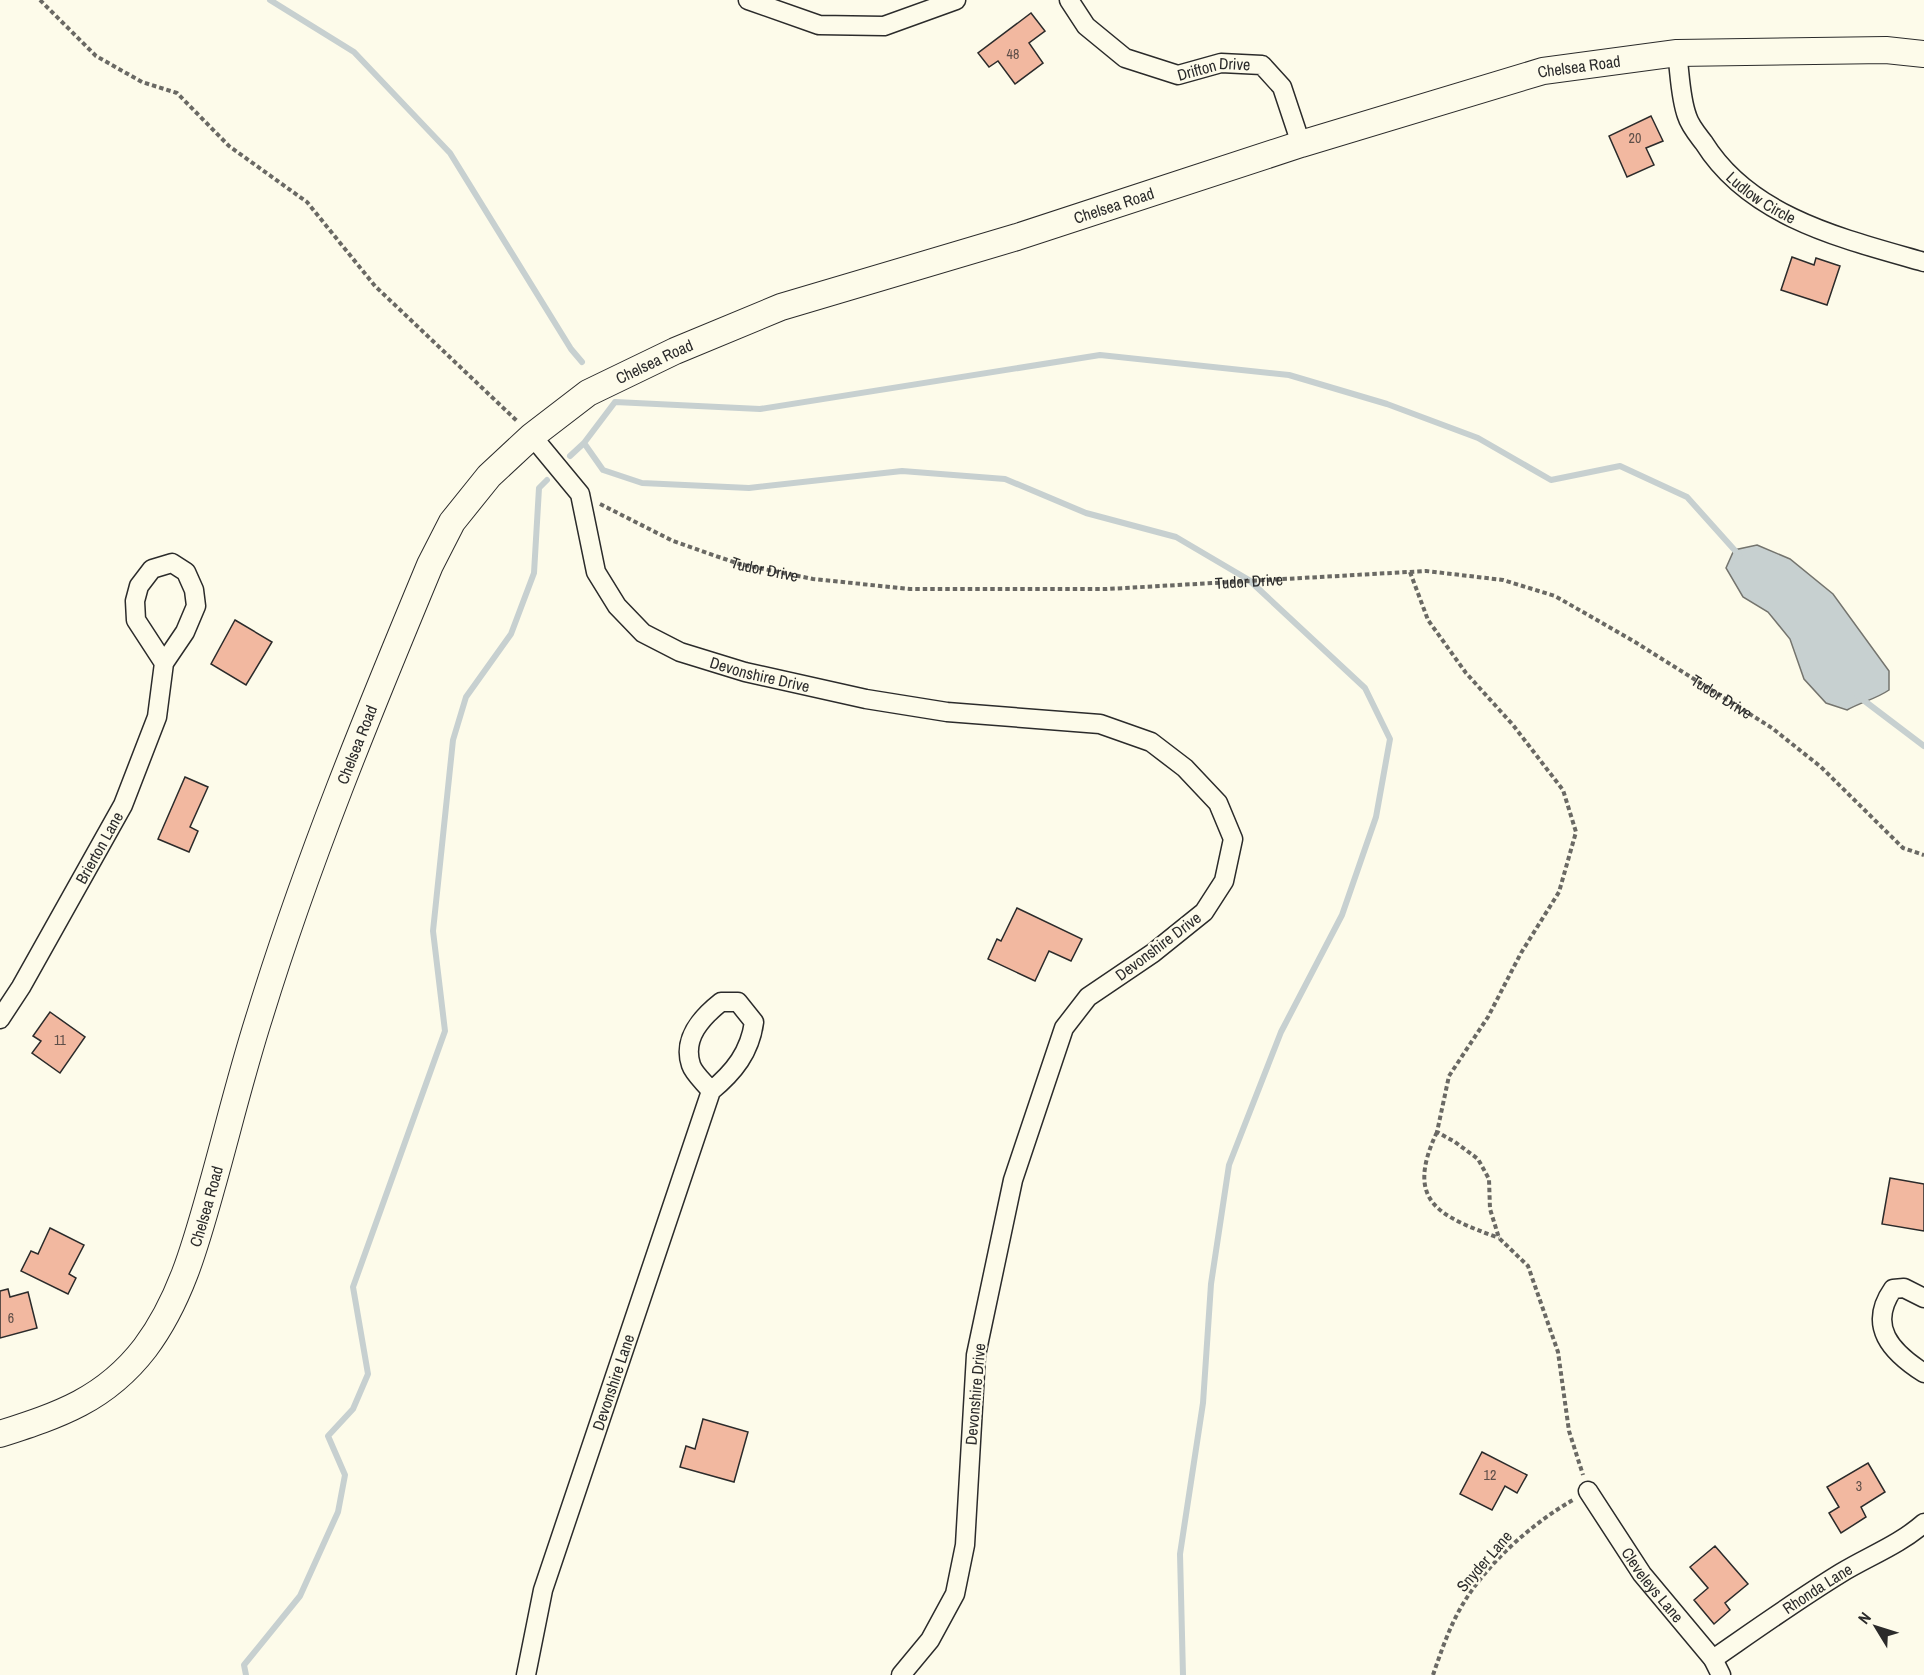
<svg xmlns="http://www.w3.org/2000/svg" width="1924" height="1675" viewBox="0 0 1924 1675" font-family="'Archivo Narrow',sans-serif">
  <rect width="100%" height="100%" fill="#fdfbea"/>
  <path fill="#c7d0d0" stroke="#74746e" stroke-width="1.5" d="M1757 545 1790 559 1833 594 1889 671V690C1876 699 1861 702 1847 710L1826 703 1804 679 1790 639 1768 612 1743 597 1726 568 1734 550Z"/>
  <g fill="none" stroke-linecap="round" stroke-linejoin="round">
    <path stroke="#c7d0d0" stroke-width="6" d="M270 0 354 52 450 153 571 349 582 362
      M570 456 584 443
      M1858 696 1924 746
      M246 1675 244 1665 300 1596 338 1512 345 1475 328 1436 353 1409 368 1374 353 1287 445 1031 433 931 453 740 466 697 511 634 534 573 539 488 547 480
      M1183 1675 1180 1554 1203 1403 1211 1284 1229 1165 1281 1032 1342 915 1376 817 1390 739 1365 688 1249 580 1176 537 1086 513 1005 479 902 471 749 488 642 483 603 470 584 443 615 402 760 409 1100 355 1289 375 1387 404 1478 438 1551 480 1620 466 1687 497 1739 555"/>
  </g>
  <path fill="#f2b8a0" stroke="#2b2b2b" stroke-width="1.5" d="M1031 13 1045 31 1029 43 1043 63 1015 84 998 61 989 67 978 53Z
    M1651 116 1663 141 1646 148 1654 165 1627 177 1609 136Z
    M1792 257 1814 265 1816 258 1840 266 1827 305 1781 290Z
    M235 620 272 642 246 685 211 664Z
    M185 777 208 787 190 827 198 831 189 852 158 839Z
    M1017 908 1082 939 1071 961 1049 951 1035 981 988 959 997 939 1001 941Z
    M50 1012 85 1037 60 1073 32 1053 41 1041 33 1036Z
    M1890 1178 1924 1184V1231L1882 1224Z
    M50 1228 84 1245 69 1274 76 1278 68 1294 21 1271 31 1251 38 1254Z
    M8 1289 10 1297 28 1292 37 1328 0 1338V1291Z
    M703 1419 748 1432 734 1482 680 1467 686 1446 695 1449Z
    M1482 1452 1527 1475 1517 1493 1505 1486 1492 1510 1460 1494Z
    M1868 1463 1885 1492 1861 1507 1866 1517 1841 1533 1829 1513 1839 1507 1827 1487Z
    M1715 1546 1748 1584 1725 1603 1730 1610 1714 1624 1694 1600 1708 1588 1690 1567Z"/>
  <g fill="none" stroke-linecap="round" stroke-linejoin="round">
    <g stroke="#2b2b2b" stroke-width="21">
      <g id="street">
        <path d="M748 0 819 25 884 26 956 0"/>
        <path id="s2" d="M1069 0 1086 26 1125 58 1178 75 1221 63 1262 65 1282 87 1301 144"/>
        <path id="s3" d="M1677 53C1680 73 1680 97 1687 116 1690 126 1698 135 1704 143 1751 218 1844 239 1924 262"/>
        <path id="s4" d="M532 436 580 494 596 572 617 606 643 633 680 652 745 672 866 699 947 712 1100 724 1151 742 1185 768 1218 803 1233 839 1224 881 1204 912 1153 953 1088 997 1064 1028 1013 1180 976 1355 965 1545 955 1594 930 1640 901 1675"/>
        <path id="s5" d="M0 1019 21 987 123 805 157 717 164 663 185 632 196 606 194 590 186 572 172 563 152 569 139 586 135 601 136 620 164 663"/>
        <path d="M1924 1298 1904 1288 1893 1289C1867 1326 1891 1352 1924 1373"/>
        <path id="s6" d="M1588 1491 1642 1574 1713 1659 1721 1675"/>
        <path id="s7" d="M1713 1659C1755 1630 1797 1600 1841 1573 1869 1556 1899 1545 1924 1523"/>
        <path id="s8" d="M526 1675 543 1590 711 1091C734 1072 750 1052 754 1022L738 1002H721C702 1017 682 1038 691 1065 694 1074 705 1083 711 1091"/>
      </g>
    </g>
    <g stroke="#2b2b2b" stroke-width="28">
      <g id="secondary">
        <path id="s9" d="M0 1434C59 1415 105 1400 145 1348 181 1300 196 1243 212 1186 228 1129 242 1071 260 1015 307 862 368 714 430 565L452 522 489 476 532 436 588 393 675 351 781 307 1017 237 1301 144 1543 71 1677 53 1886 50 1924 54"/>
      </g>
    </g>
    <g stroke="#6a6964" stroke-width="4" stroke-dasharray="4.5 3" stroke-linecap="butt">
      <path d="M40 0 96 56 142 82 177 93 229 146 307 202 375 286 517 421"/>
      <path id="s1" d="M600 504 673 541 739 564 813 579 910 589H1107L1426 571 1503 580 1555 596 1635 642 1772 728 1821 767 1903 848 1924 855"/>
      <path d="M1410 572 1428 620 1466 673 1513 725 1563 790 1576 832 1559 892 1521 953 1488 1017 1449 1076 1437 1132 1455 1142 1478 1159 1489 1179 1490 1209 1499 1238 1528 1266 1558 1352 1569 1431 1583 1475"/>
      <path d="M1437 1132C1404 1202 1439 1216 1499 1238"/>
      <path d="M1433 1675C1442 1649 1451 1622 1466 1599 1490 1561 1534 1522 1573 1500"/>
    </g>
    <use href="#street" stroke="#fdfbea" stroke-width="18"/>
    <use href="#secondary" stroke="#fdfbea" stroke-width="26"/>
  </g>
  <g text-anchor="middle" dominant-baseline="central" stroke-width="4.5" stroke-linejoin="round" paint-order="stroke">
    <g font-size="14" fill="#5d4e48">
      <text x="1013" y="54">48</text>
      <text x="1635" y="138">20</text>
      <text x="60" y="1040">11</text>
      <text x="11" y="1318">6</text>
      <text x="1490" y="1475">12</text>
      <text x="1859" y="1486">3</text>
    </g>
    <g font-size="16" fill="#2b2b2b" stroke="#fdfbea">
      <text stroke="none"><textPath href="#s9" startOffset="2289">Chelsea Road</textPath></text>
      <text stroke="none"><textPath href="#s2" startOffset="174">Drifton Drive</textPath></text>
      <text stroke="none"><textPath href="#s3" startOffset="176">Ludlow Circle</textPath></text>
      <text stroke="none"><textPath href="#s9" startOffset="1803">Chelsea Road</textPath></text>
      <text stroke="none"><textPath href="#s9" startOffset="1317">Chelsea Road</textPath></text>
      <text stroke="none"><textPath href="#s1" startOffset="178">Tudor Drive</textPath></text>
      <text stroke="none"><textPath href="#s1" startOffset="664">Tudor Drive</textPath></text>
      <text stroke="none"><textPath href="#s4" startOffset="357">Devonshire Drive</textPath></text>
      <text stroke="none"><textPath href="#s1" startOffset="1168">Tudor Drive</textPath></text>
      <text stroke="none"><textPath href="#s9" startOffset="813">Chelsea Road</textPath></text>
      <text stroke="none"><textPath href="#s5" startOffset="198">Brierton Lane</textPath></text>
      <text transform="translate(1158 946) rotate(-37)">Devonshire Drive</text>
      <text stroke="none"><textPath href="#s9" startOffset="327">Chelsea Road</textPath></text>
      <text stroke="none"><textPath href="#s8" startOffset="306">Devonshire Lane</textPath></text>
      <text transform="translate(975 1394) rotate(-85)">Devonshire Drive</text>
      <text transform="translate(1484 1561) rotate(-49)">Snyder Lane</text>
      <text stroke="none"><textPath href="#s6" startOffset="114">Cleveleys Lane</textPath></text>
      <text stroke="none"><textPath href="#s7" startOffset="126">Rhonda Lane</textPath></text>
    </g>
  </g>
  <g transform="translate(1876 1627) rotate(308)" stroke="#fdfbea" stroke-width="4.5" paint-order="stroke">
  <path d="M0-4.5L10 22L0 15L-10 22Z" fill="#2b2b2b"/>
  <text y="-9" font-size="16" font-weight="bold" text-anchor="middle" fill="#2b2b2b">N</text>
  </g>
</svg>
